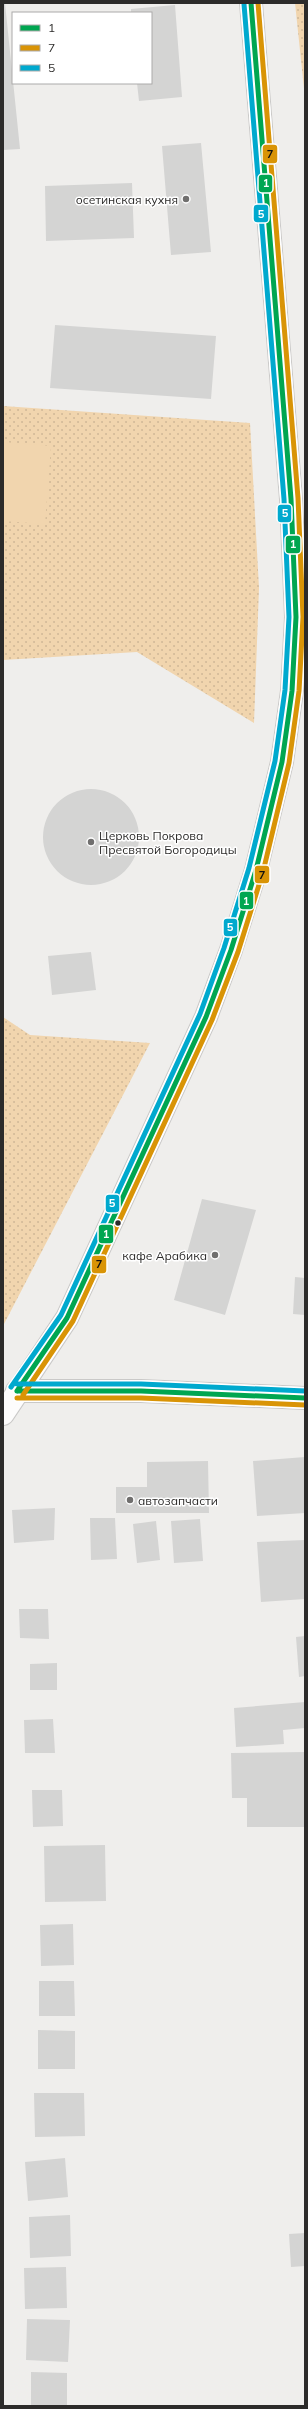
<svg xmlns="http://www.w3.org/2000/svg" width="308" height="2409" viewBox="0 0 308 2409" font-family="Mulish,sans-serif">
  <defs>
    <pattern id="park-dots" width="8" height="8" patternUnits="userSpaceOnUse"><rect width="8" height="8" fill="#f1d5ae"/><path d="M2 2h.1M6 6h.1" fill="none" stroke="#cfb796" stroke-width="1.8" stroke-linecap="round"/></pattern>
  </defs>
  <rect width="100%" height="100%" fill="#efeeec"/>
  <path fill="url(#park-dots)" d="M295 3H305V98Z
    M3 406 250 423 259 588 254 723 137 652 3 660Z
    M3 1017 30 1035 150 1043 3 1326Z"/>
  <path fill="#f1d5ae" d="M3 442 51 446 45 524 3 521Z"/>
  <path fill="#d4d4d3" d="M3 3H5L20 149 3 150Z
    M175 5 182 97 139 101 137 83H151V13H131V9Z
    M201 143 211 252 171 255 162 146Z
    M132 183 134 238 46 241 45 186Z
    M55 325 216 336 211 399 50 388Z
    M43 837a48 48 0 1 1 96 0a48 48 0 1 1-96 0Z
    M91 952 96 990 52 995 48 956Z
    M202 1199 256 1210 225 1315 174 1300Z
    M295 1277 305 1278V1315L293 1314Z
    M305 1457V1513L257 1516 253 1461Z
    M208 1461 209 1513H116V1487H147V1462Z
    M55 1508 54 1540 14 1543 12 1510Z
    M90 1518H115L117 1559 91 1560Z
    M200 1519 203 1561 174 1563 171 1521Z
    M156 1521 160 1560 137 1563 133 1524Z
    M305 1540V1599L261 1602 257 1542Z
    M19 1609H48L49 1639 20 1638Z
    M305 1636V1676L299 1677 296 1637Z
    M57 1663V1690H30V1664Z
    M305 1702V1728L283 1730 284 1744 236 1747 234 1708Z
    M53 1719 55 1753H25L24 1720Z
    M305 1752V1827H247V1798H232L231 1753Z
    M32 1790H62L63 1826 33 1827Z
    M105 1845 106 1901 45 1902 44 1846Z
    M73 1924 74 1965 41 1966 40 1925Z
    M39 1981H74L75 2016H39Z
    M38 2030 75 2031V2069H38Z
    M34 2093H84L85 2136 35 2137Z
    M65 2158 68 2197 28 2201 25 2162Z
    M70 2215 71 2256 30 2258 29 2217Z
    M305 2233V2266L291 2267 289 2234Z
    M66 2267 67 2308 25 2309 24 2268Z
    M27 2319 70 2320 68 2362 26 2360Z
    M31 2372 67 2373V2405H31Z"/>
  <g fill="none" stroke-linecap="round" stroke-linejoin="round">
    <g stroke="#cac9c8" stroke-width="24">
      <path id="secondary" d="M17 1391H141L305 1398"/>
    </g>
    <g stroke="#cac9c8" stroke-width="24">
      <path id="primary" d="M3 1414 67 1318 206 1017 231 950 256 870 282 762 292 691 296 617 291 499 251 3"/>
    </g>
    <use href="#secondary" stroke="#fdfcfc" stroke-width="22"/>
    <use href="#primary" stroke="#fdfcfc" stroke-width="22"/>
    <g stroke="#fff" stroke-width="8">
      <path id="bus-1" d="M17 1391 67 1318 206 1017 231 950 256 870 282 762 292 691 296 617 291 499 251 3
        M17 1391H141L305 1398"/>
    </g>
    <g stroke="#fff" stroke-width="8">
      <path id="bus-2" d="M23 1395 73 1321 212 1020 238 952 263 872 289 763 299 691 303 617 298 498 258 3
        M17 1398H141L305 1405"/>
    </g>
    <g stroke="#fff" stroke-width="8">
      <path id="bus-3" d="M17 1384H141L305 1391
        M11 1387 61 1315 200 1014 224 948 249 868 275 761 285 690 289 617 284 499 244 4"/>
    </g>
    <use href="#bus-1" stroke="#00a651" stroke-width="5"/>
    <use href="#bus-2" stroke="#d99406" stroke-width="5"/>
    <use href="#bus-3" stroke="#00a9ce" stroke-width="5"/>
  </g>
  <g fill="#706f6e" stroke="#fff" stroke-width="1.5">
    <circle cx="186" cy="199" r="4"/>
    <circle cx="91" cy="842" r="4"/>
    <circle cx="215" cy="1255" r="4"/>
    <circle cx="130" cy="1500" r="4"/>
  </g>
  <circle fill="#2c2b2a" stroke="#fff" stroke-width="1.5" cx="118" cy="1223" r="3.5"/>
  <g text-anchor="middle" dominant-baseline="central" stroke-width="3" stroke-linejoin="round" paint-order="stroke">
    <g font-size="12" fill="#2c2b2a" stroke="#fff" text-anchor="end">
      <text x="178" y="199">осетинская кухня</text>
      <text x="99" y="835" text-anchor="start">Церковь Покрова<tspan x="99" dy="14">Пресвятой Богородицы</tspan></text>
      <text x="207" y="1255">кафе Арабика</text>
      <text x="138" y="1500" text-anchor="start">автозапчасти</text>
    </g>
  </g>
  <g stroke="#fff" stroke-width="1.5">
    <rect x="262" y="144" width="16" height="20" rx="4" fill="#d99406"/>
    <rect x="258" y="174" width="15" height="19" rx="4" fill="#00a651"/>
    <rect x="253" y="204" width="16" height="19" rx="4" fill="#00a9ce"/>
    <rect x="277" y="504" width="15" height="19" rx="4" fill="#00a9ce"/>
    <rect x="285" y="535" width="16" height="19" rx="4" fill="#00a651"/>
    <rect x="254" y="865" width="16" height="19" rx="4" fill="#d99406"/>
    <rect x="239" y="891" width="15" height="19" rx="4" fill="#00a651"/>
    <rect x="223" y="918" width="15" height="19" rx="4" fill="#00a9ce"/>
    <rect x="105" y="1194" width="15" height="19" rx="4" fill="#00a9ce"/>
    <rect x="98" y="1224" width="16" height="20" rx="4" fill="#00a651"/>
    <rect x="91" y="1255" width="16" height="19" rx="4" fill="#d99406"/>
  </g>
  <g font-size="11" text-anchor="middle" font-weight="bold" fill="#fff">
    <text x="266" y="187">1</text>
    <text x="261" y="218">5</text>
    <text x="285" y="517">5</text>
    <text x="293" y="548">1</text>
    <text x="246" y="905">1</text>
    <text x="230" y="931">5</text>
    <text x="112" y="1207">5</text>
    <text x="106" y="1238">1</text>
  </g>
  <g font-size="11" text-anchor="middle" font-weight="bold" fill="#111">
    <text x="270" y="158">7</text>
    <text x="262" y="879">7</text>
    <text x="99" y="1268">7</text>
  </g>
  <rect width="308" height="2409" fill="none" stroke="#2c2b2a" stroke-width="8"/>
  <rect x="12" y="12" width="140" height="72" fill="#ffffff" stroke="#abaaaa"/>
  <rect x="20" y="25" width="20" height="6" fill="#00a651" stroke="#abaaaa"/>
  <text x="48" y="32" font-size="12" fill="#2c2b2a">1</text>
  <rect x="20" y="45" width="20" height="6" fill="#d99406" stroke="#abaaaa"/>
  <text x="48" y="52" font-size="12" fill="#2c2b2a">7</text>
  <rect x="20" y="65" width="20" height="6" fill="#00a9ce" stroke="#abaaaa"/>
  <text x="48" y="72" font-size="12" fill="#2c2b2a">5</text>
</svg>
